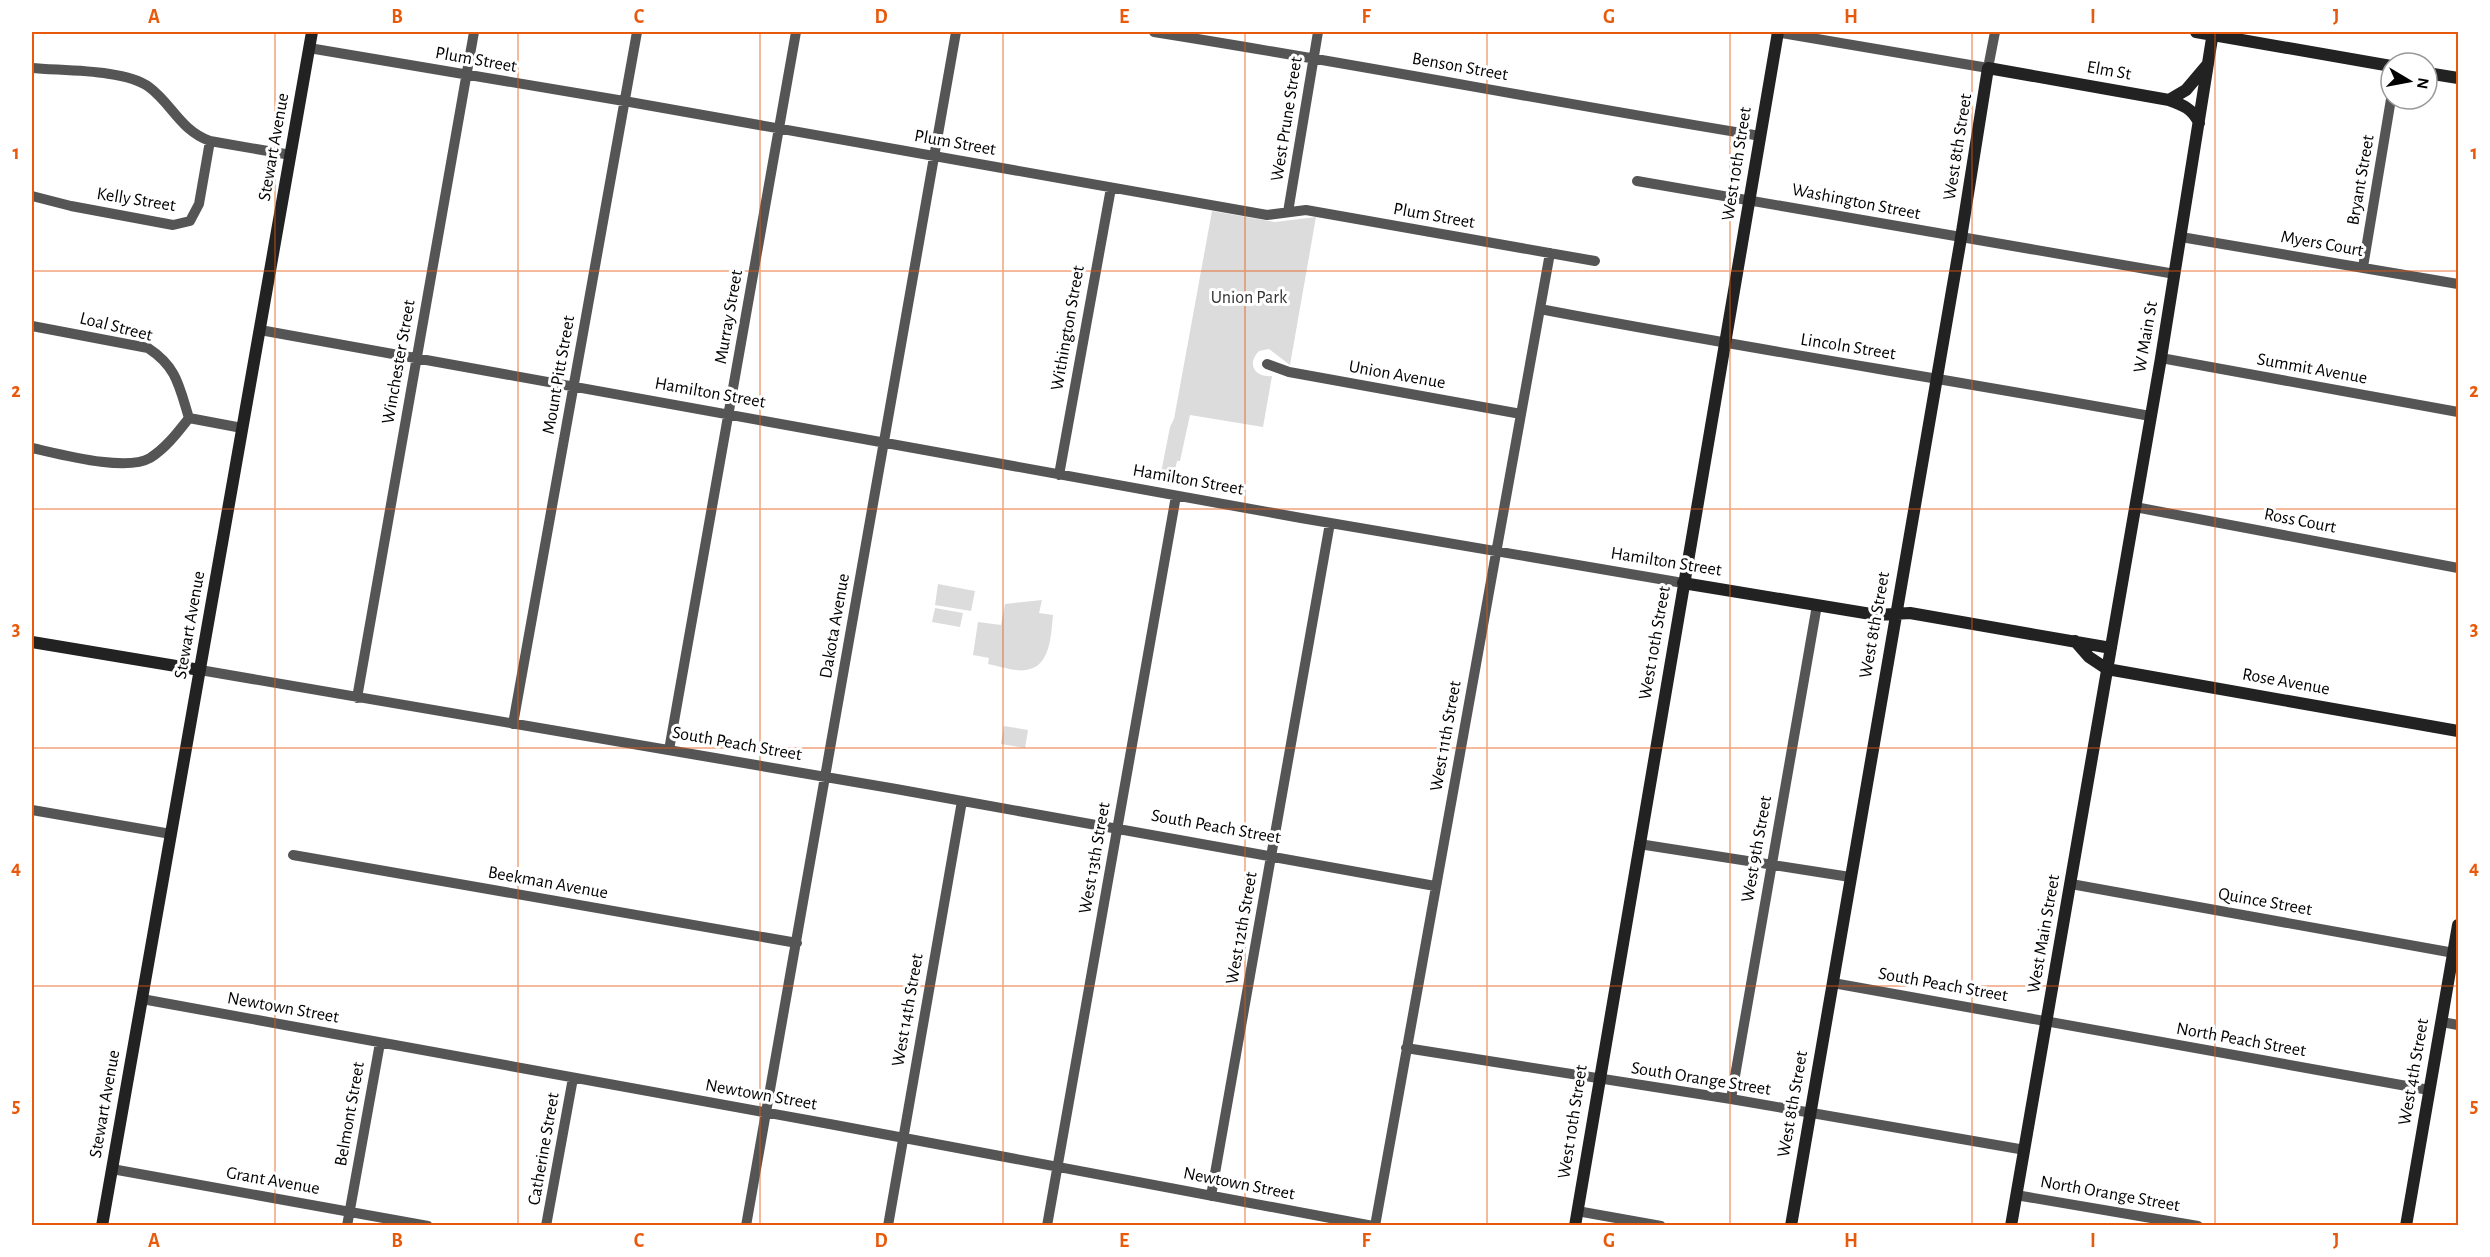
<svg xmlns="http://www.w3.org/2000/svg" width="2490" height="1257" viewBox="0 0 2490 1257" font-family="'Alegreya Sans',sans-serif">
  <rect width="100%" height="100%" fill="#fff"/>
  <path fill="#dcdcdc" d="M1212 211 1275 222 1316 217 1290 365 1269 349 1259 351C1246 364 1255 378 1272 376L1263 427 1190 415 1180 461H1177L1172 485 1159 483 1170 427 1174 419Z
    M938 584 975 591 971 611 935 605Z
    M1042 600 1039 613 1053 615C1051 634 1051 667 1026 670 1015 672 999 666 988 664L989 658 973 655 978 622 1001 625 1005 604Z
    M935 608 963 613 960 627 932 622Z
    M1004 726 1028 730 1025 748 1001 744Z"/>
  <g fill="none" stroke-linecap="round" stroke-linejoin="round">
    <path stroke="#555" stroke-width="10" d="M1154 32C1356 64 1557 103 1760 136
      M1776 32 1988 68 1995 32
      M309 48 624 101 1267 215 1306 210 1595 261
      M32 68C62 71 125 69 149 87 172 104 181 131 210 141L291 155
      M1637 181 2175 274
      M32 196 71 206 173 225 190 221 199 204 210 141
      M1288 212 1318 32
      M2181 237 2458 284
      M2363 267 2391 99
      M1540 309C1743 348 1947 379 2150 416
      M32 326 148 348C177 367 179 386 189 418
      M260 330 1301 518 1683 583
      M2161 358 2458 412
      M1267 364 1289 372 1521 414
      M189 418 242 428
      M32 448C60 454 126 472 150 458 166 448 178 432 189 418
      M1059 475 1111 188
      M2135 507 2458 568
      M200 670 896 789 1435 886
      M357 698 474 32
      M513 724 637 32
      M669 750 796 32
      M32 810 171 834
      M1639 844 1850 877
      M293 855 797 943
      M2071 884 2454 953
      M1833 983 2429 1090
      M142 999 835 1125 1373 1226
      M2442 1022 2458 1025
      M1406 1048 1731 1099 2025 1150
      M1731 1099 1817 605
      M112 1169 428 1226
      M2016 1195 2198 1226
      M1211 1196 1330 523
      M1577 1211 1661 1226
      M347 1226 380 1043
      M546 1226 573 1078
      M746 1226 956 32
      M888 1226 962 801
      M1047 1226 1176 496
      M1375 1226 1550 253"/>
    <path stroke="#222" stroke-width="12" d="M2196 32 2391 66
      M2427 73 2458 78
      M2169 100C2183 105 2193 109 2199 123
      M1683 583 1877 615 1910 613 2111 648
      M2075 641 2089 657 2107 669 2458 731
      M32 642 200 670
      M102 1226 312 32
      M1575 1226 1778 32
      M1791 1226 1961 238 1988 68 2169 100 2186 90 2208 64
      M2011 1226 2161 358 2213 32
      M2406 1226 2458 925"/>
  </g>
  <path fill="none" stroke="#e8590c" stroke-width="1.5" stroke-opacity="0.55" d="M275 32V1226M518 32V1226M760 32V1226M1003 32V1226M1245 32V1226M1487 32V1226M1730 32V1226M1972 32V1226M2215 32V1226M32 271H2458M32 509H2458M32 748H2458M32 986H2458"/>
  <g text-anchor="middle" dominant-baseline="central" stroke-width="6" stroke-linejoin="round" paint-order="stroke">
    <g font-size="18" fill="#000" stroke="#fff">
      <text transform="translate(476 60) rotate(10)">Plum Street</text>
      <text transform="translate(1460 67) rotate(10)">Benson Street</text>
      <text transform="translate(2109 71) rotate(10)">Elm St</text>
      <text transform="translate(1287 119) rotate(-81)">West Prune Street</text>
      <text transform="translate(955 143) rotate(10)">Plum Street</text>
      <text transform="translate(274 147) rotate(-80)">Stewart Avenue</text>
      <text transform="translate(1958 147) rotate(-81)">West 8th Street</text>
      <text transform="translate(1737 164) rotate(-81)">West 10th Street</text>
      <text transform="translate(2361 180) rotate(-80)">Bryant Street</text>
      <text transform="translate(136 200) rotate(9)">Kelly Street</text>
      <text transform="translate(1856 202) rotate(11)">Washington Street</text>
      <text transform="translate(1434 216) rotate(10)">Plum Street</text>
      <text transform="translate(2322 244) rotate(10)">Myers Court</text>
      <text transform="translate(729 317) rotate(-80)">Murray Street</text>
      <text transform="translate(116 327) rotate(14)">Loal Street</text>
      <text transform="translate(1068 328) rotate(-80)">Withington Street</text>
      <text transform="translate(2146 337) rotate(-80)">W Main St</text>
      <text transform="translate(1848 347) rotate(9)">Lincoln Street</text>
      <text transform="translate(399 362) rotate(-80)">Winchester Street</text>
      <text transform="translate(2312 369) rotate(10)">Summit Avenue</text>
      <text transform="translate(559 375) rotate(-80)">Mount Pitt Street</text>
      <text transform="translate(1397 375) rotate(10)">Union Avenue</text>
      <text transform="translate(710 393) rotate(10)">Hamilton Street</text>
      <text transform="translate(1188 480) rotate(10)">Hamilton Street</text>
      <text transform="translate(2300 521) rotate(11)">Ross Court</text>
      <text transform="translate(1666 562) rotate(9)">Hamilton Street</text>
      <text transform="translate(190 625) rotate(-80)">Stewart Avenue</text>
      <text transform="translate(1875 625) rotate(-80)">West 8th Street</text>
      <text transform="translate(835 626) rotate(-80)">Dakota Avenue</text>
      <text transform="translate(1655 643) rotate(-80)">West 10th Street</text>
      <text transform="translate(2286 682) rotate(10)">Rose Avenue</text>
      <text transform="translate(1446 736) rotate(-80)">West 11th Street</text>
      <text transform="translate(737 744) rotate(10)">South Peach Street</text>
      <text transform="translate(1216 827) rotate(10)">South Peach Street</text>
      <text transform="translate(1757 849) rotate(-80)">West 9th Street</text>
      <text transform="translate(1095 858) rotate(-80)">West 13th Street</text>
      <text transform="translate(548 883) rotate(10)">Beekman Avenue</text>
      <text transform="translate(2265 902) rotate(10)">Quince Street</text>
      <text transform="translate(1242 928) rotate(-80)">West 12th Street</text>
      <text transform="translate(2044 934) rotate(-80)">West Main Street</text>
      <text transform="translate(1943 985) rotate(10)">South Peach Street</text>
      <text transform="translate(283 1008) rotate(10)">Newtown Street</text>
      <text transform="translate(908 1010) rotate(-80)">West 14th Street</text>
      <text transform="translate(2241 1040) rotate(10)">North Peach Street</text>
      <text transform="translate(2414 1072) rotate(-80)">West 4th Street</text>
      <text transform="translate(1701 1079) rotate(9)">South Orange Street</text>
      <text transform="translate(761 1095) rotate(10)">Newtown Street</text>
      <text transform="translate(105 1104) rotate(-80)">Stewart Avenue</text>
      <text transform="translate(1793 1104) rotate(-80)">West 8th Street</text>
      <text transform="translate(350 1114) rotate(-80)">Belmont Street</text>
      <text transform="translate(1573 1122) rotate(-81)">West 10th Street</text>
      <text transform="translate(544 1149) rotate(-80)">Catherine Street</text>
      <text transform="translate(273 1181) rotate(10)">Grant Avenue</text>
      <text transform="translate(1239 1184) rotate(11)">Newtown Street</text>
      <text transform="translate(2110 1194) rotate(10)">North Orange Street</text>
    </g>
    <g font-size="18" fill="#333" stroke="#fff">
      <text x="1249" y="298">Union Park</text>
    </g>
  </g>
  <rect width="2490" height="1257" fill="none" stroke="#ffffff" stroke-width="66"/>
  <g transform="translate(2409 81) rotate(100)"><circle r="28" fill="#ffffff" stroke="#999999" stroke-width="1.5"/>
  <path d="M0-4.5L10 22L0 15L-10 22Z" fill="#000000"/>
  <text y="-9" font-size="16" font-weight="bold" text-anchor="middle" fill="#000000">N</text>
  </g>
  <rect x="33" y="33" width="2424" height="1191" fill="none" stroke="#e8590c" stroke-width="2"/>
  <g font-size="20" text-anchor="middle" font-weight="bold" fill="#e8590c">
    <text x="154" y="23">A</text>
    <text x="397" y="23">B</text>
    <text x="639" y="23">C</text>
    <text x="881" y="23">D</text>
    <text x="1124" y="23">E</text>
    <text x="1366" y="23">F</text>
    <text x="1609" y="23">G</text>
    <text x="1851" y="23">H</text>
    <text x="2093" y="23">I</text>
    <text x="2336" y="23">J</text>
    <text x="16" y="159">1</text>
    <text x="2474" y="159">1</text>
    <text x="16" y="397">2</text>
    <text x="2474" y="397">2</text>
    <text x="16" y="635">3</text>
    <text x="2474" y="635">3</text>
    <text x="16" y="874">4</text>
    <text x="2474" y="874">4</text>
    <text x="16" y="1112">5</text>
    <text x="2474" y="1112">5</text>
    <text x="154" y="1247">A</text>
    <text x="397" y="1247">B</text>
    <text x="639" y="1247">C</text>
    <text x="881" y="1247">D</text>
    <text x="1124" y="1247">E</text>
    <text x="1366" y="1247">F</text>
    <text x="1609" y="1247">G</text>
    <text x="1851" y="1247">H</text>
    <text x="2093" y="1247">I</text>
    <text x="2336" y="1247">J</text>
  </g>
</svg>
